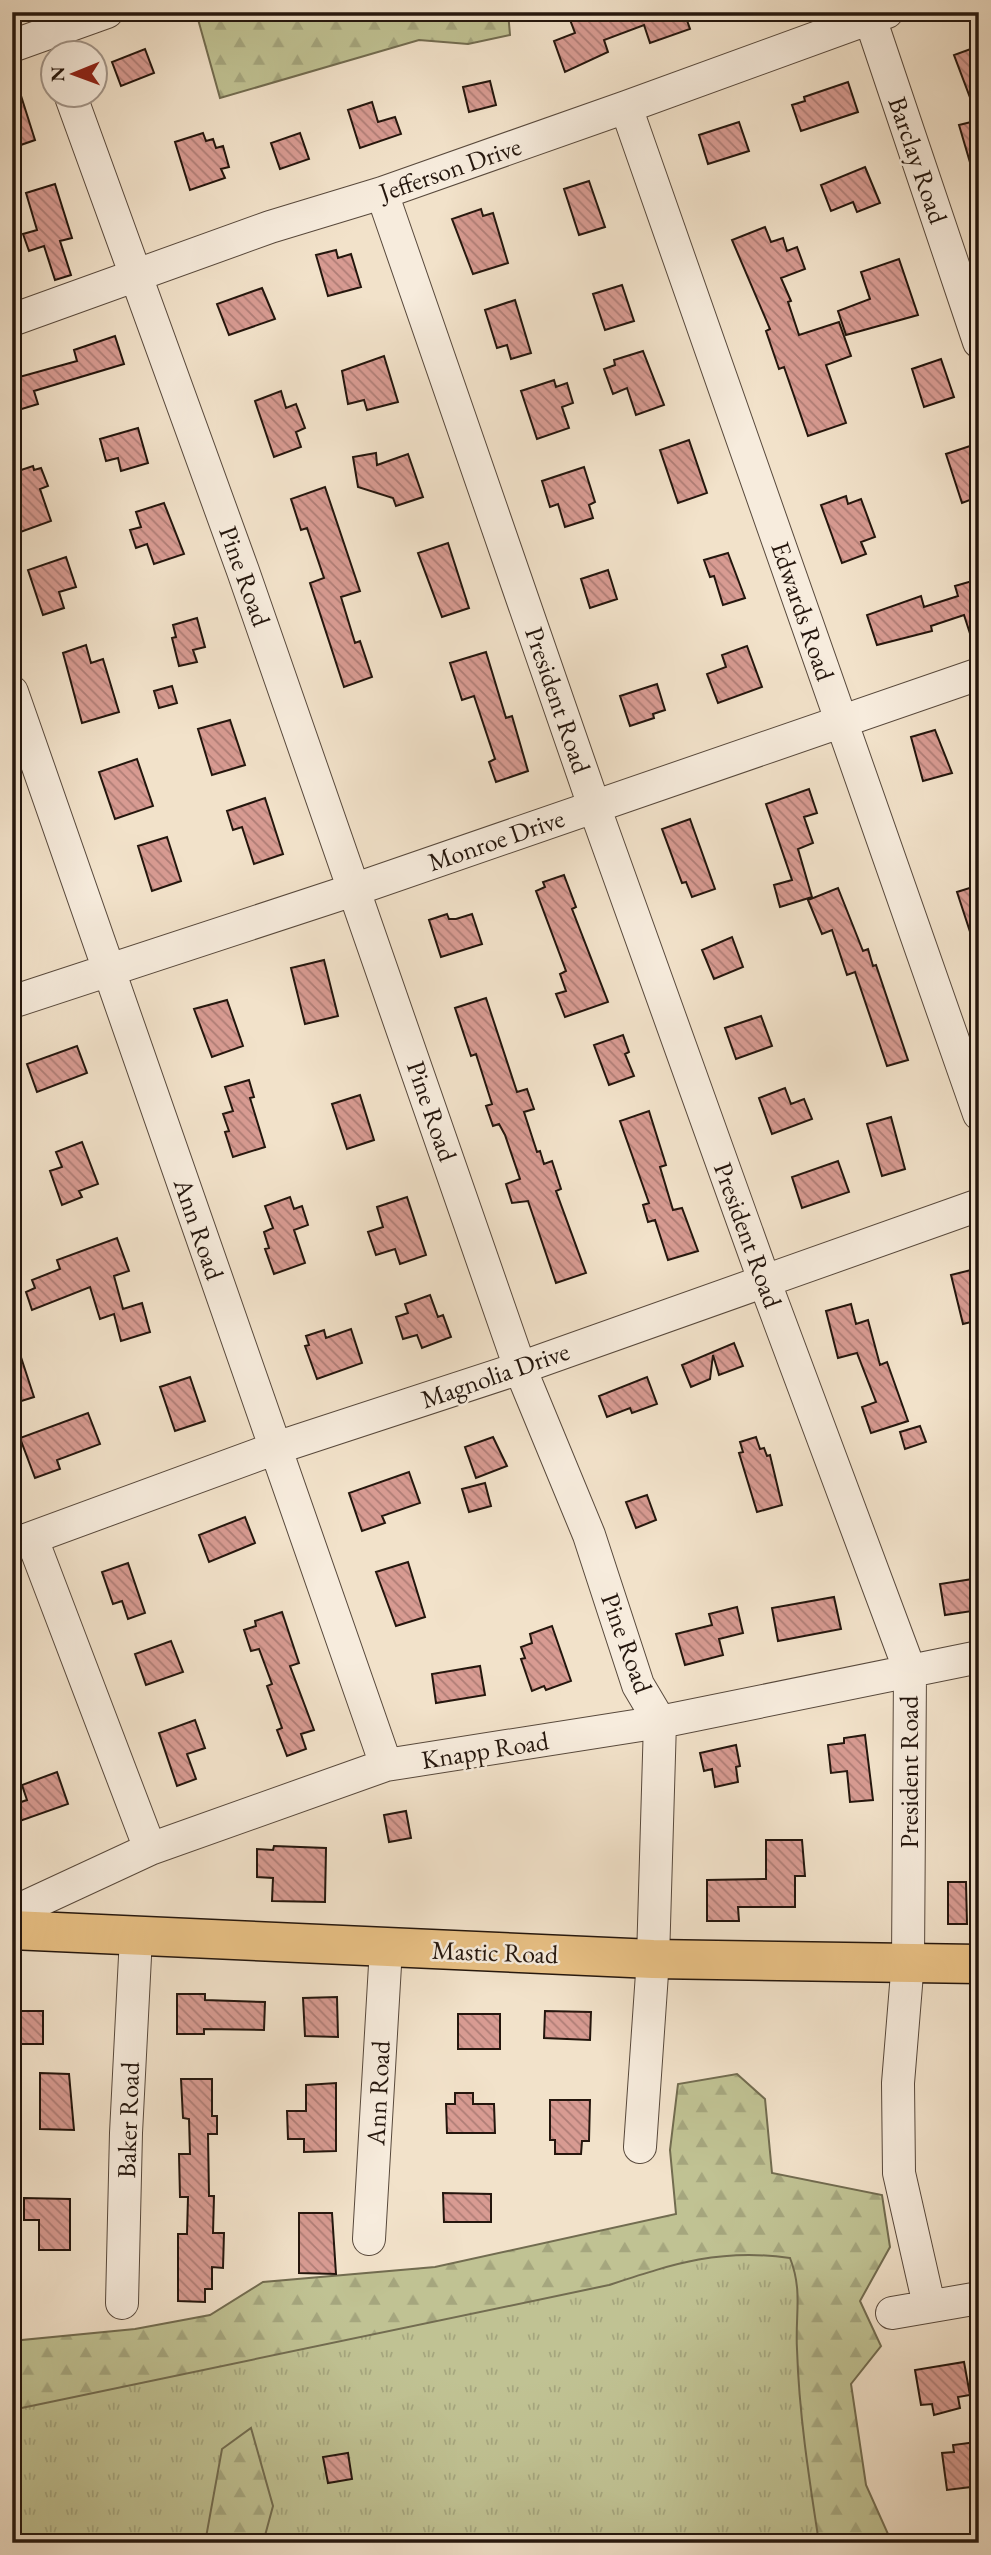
<svg xmlns="http://www.w3.org/2000/svg" width="991" height="2555" viewBox="0 0 991 2555" font-family="'EB Garamond',serif">
  <defs>
    <pattern id="grass-tufts" width="24" height="20" patternUnits="userSpaceOnUse" patternTransform="scale(1.75)"><rect width="24" height="20" fill="#c0c293"/><path d="M3 7l-1-3M5 7V3M7 7l1-3M15 17l-1-3M17 17v-4M19 17l1-3" fill="none" stroke="#a5a67e"/></pattern>
    <pattern id="forest-firs" width="22" height="20" patternUnits="userSpaceOnUse" patternTransform="scale(1.75)"><rect width="22" height="20" fill="#c0c293"/><path d="M5 1l3.5 6h-7zM16 11l3.5 6h-7z" fill="#a5a67e"/></pattern>
    <pattern id="building-back-hatch" width="6" height="6" patternUnits="userSpaceOnUse" patternTransform="scale(1.75)"><rect width="6" height="6" fill="#d89b92"/><path d="M-1 5l2 2M0 0l6 6M5-1l2 2" fill="none" stroke="#af7d76"/></pattern>
  </defs>
  <rect width="100%" height="100%" fill="#f2e2ca"/>
  <filter id="stains"><feTurbulence type="fractalNoise" baseFrequency=".00286" numOctaves="4"/><feColorMatrix values="0 0 0 0 .2 0 0 0 0 .09 0 0 0 0 .02 0 0 0 .5 -.17"/></filter>
  <radialGradient id="worn" r=".72"><stop offset=".6" stop-color="#630" stop-opacity="0"/><stop offset="1" stop-color="#630" stop-opacity=".3"/></radialGradient>
  <path fill="url(#grass-tufts)" stroke="#726c50" stroke-width="2" d="M802 2220 865 2543H12V2360Z"/>
  <path fill="url(#forest-firs)" stroke="#726c50" stroke-width="2" d="M196 12H508L510 35 468 44 419 40 220 98Z
    M737 2074 765 2099 772 2173 882 2195 890 2247 860 2301 881 2346 851 2384 866 2485 892 2543H819C809 2478 799 2414 797 2349 795 2315 803 2291 790 2258 720 2248 673 2264 609 2285L12 2410V2341L135 2329 210 2315 263 2282 435 2267 676 2214 670 2150 678 2084Z
    M251 2428 273 2506 263 2543H205L222 2449Z"/>
  <path fill="url(#building-back-hatch)" stroke="#24160d" stroke-width="2" d="M581 12H684L690 29 650 43 644 25 604 40 608 52 565 72 554 41 575 33 569 17Z
    M979 46V116H977L954 55Z
    M145 49 154 73 121 86 112 62Z
    M12 80H16L35 140 12 148Z
    M490 81 496 105 469 112 463 87Z
    M848 82 858 112 801 131 792 105 805 101 804 97Z
    M372 102 378 122 395 117 401 134 360 148 348 110Z
    M979 120V176H974L959 125Z
    M739 122 749 151 708 164 699 135Z
    M203 133 206 141 213 139 216 148 223 146 229 167 221 169 225 178 190 190 175 142Z
    M300 133 309 159 280 169 271 143Z
    M865 167 880 203 857 212 853 202 831 211 821 185Z
    M589 181 605 227 579 235 564 189Z
    M55 184 72 238 60 241 71 275 55 280 44 246 29 251 23 234 37 230 26 193Z
    M481 209 483 216 493 213 508 263 473 274 452 219Z
    M765 227 771 242 783 238 787 251 797 247 805 269 781 278 791 301 788 302 799 335 839 322 851 356 826 365 846 423 808 436 784 367 779 369 766 331 770 329 732 240Z
    M336 250 338 258 351 254 361 287 328 296 316 255Z
    M899 259 918 315 846 335 838 311 870 299 861 272Z
    M622 285 634 321 605 330 593 294Z
    M262 288 275 319 229 335 217 304Z
    M515 300 531 353 511 359 507 345 497 348 485 310Z
    M115 336 124 364 34 391 38 404 12 412V379L77 361 74 350Z
    M643 351 664 405 636 415 627 388 613 394 604 369 615 365 614 360Z
    M384 356 398 402 367 410 364 400 348 404 342 371Z
    M941 359 954 397 924 407 912 369Z
    M554 380 556 387 567 383 573 403 562 407 569 428 537 439 521 391Z
    M281 391 286 408 296 404 305 428 296 432 301 447 274 457 255 401Z
    M138 428 148 463 121 471 118 458 106 461 100 439Z
    M689 440 707 493 678 503 660 450Z
    M970 446 973 454 979 452V476L972 478 978 497 962 503 946 454Z
    M376 453 377 465 408 454 423 497 396 506 393 498 358 487 353 457Z
    M33 466 34 470 41 468 48 486 40 489 51 521 12 535V473Z
    M584 467 595 502 589 505 593 518 565 527 558 504 550 507 542 481Z
    M325 487 360 591 341 597 355 643 360 641 372 677 344 687 310 583 324 578 307 528 301 530 291 499Z
    M846 496 848 504 861 499 875 537 861 542 866 554 842 563 821 505Z
    M164 503 184 554 154 564 147 544 136 548 130 530 141 527 136 512Z
    M448 543 469 608 442 617 418 553Z
    M728 553 745 598 723 605 714 576 710 577 704 560Z
    M66 557 76 587 59 592 64 608 43 615 28 570Z
    M608 570 617 599 590 608 581 579Z
    M979 579V649H975L964 615 931 626 932 631 877 645 867 615 921 596 924 607 958 596 955 586Z
    M197 618 205 647 193 650 197 662 179 666 172 638 176 637 173 625Z
    M86 645 91 663 103 659 119 712 82 723 63 653Z
    M747 646 762 687 718 703 707 674 726 667 722 655Z
    M486 652 506 718 512 716 528 771 496 782 489 762 495 759 474 696 462 700 450 663Z
    M657 684 665 710 653 714 654 718 630 726 620 696Z
    M172 686 177 703 159 708 154 691Z
    M230 720 245 765 212 775 198 729Z
    M935 730 952 773 923 781 911 737Z
    M137 759 153 806 115 819 99 772Z
    M809 789 817 813 804 817 813 843 798 849 812 897 780 907 774 885 792 880 766 804Z
    M265 798 283 854 254 864 242 827 233 830 227 811Z
    M690 819 715 889 692 897 686 882 682 883 662 829Z
    M167 837 181 881 152 891 138 846Z
    M564 875 576 907 572 909 608 1002 565 1017 556 994 566 991 560 974 566 971 536 891 545 887 543 882Z
    M979 885V946L975 947 957 892Z
    M838 888 863 951 868 949 873 966 876 965 908 1060 887 1066 855 972 847 975 832 930 822 934 808 900Z
    M447 914 449 919H456L472 914 482 944 441 957 429 920Z
    M732 937 743 967 714 979 702 950Z
    M324 960 338 1016 305 1024 291 968Z
    M486 998 517 1092 527 1089 534 1109 524 1112 537 1152 540 1151 544 1164 552 1161 561 1189 556 1191 586 1273 556 1283 528 1201 512 1203 506 1184 520 1179 505 1135 499 1124 493 1126 486 1106 492 1104 476 1054 471 1056 455 1008Z
    M227 1000 243 1046 212 1057 194 1009Z
    M761 1016 772 1046 736 1059 725 1028Z
    M623 1035 629 1052 625 1054 634 1076 609 1085 594 1045Z
    M77 1046 87 1073 37 1092 27 1064Z
    M249 1080 254 1097 250 1098 265 1147 233 1157 225 1132 229 1131 223 1114 233 1111 225 1087Z
    M785 1088 791 1104 804 1099 812 1119 772 1134 759 1098Z
    M360 1095 374 1140 347 1149 332 1104Z
    M649 1111 666 1165 660 1167 673 1210 682 1208 698 1251 668 1260 655 1220 648 1222 643 1205 649 1203 620 1121Z
    M891 1117 905 1169 882 1176 867 1124Z
    M82 1142 98 1184 79 1191 82 1197 62 1205 50 1171 62 1167 56 1152Z
    M838 1161 849 1192 802 1208 792 1177Z
    M290 1197 294 1209 302 1206 308 1225 294 1230 305 1263 274 1274 265 1249 269 1248 264 1232 273 1228 265 1206Z
    M407 1197 426 1255 400 1264 395 1249 376 1255 368 1232 383 1227 377 1207Z
    M117 1238 129 1271 114 1276 123 1309 142 1303 150 1332 121 1341 114 1314 100 1319 90 1287 32 1310 26 1292 35 1288 32 1280 60 1269 57 1260Z
    M979 1268V1320L963 1324 951 1275Z
    M430 1295 438 1317 443 1315 451 1337 422 1348 417 1335 403 1339 396 1317 408 1313 405 1304Z
    M851 1304 856 1324 868 1320 880 1365 887 1362 908 1421 871 1433 862 1407 876 1402 857 1353 838 1358 826 1311Z
    M351 1329 362 1363 317 1379 305 1346 309 1345 306 1336 324 1330 326 1338Z
    M12 1342H16L34 1397 12 1404Z
    M734 1343 743 1366 719 1375 713 1355 710 1379 691 1387 682 1365Z
    M190 1377 205 1421 175 1431 160 1387Z
    M647 1377 657 1404 632 1413 630 1408 607 1417 599 1396Z
    M88 1413 100 1444 57 1460 60 1469 35 1478 20 1438Z
    M920 1426 926 1442 905 1449 900 1432Z
    M493 1437 507 1466 476 1478 465 1447Z
    M756 1437 760 1449 764 1448 767 1456 770 1455 782 1505 757 1512 739 1453 743 1452 740 1442Z
    M409 1472 420 1503 382 1516 385 1523 362 1531 349 1493Z
    M485 1483 491 1506 469 1512 462 1489Z
    M647 1495 656 1520 636 1528 626 1502Z
    M245 1517 255 1543 209 1562 199 1535Z
    M408 1562 425 1617 396 1626 376 1572Z
    M128 1563 145 1613 128 1619 122 1601 113 1604 102 1572Z
    M979 1578V1610L945 1615 940 1584Z
    M834 1597 841 1629 778 1641 772 1608Z
    M737 1607 743 1633 719 1639 723 1655 685 1665 676 1634 712 1625 709 1614Z
    M282 1612 299 1663 290 1666 314 1730 301 1734 306 1749 287 1756 277 1730 282 1728 267 1686 272 1684 259 1649 251 1651 244 1630 256 1626 255 1621Z
    M552 1626 571 1681 546 1690 544 1686 532 1691 521 1659 525 1658 521 1647 532 1643 530 1634Z
    M171 1641 183 1672 146 1685 135 1654Z
    M480 1666 485 1695 436 1703 432 1674Z
    M195 1720 205 1748 187 1754 196 1779 177 1786 159 1733Z
    M865 1735 873 1800 850 1802 847 1771 831 1773 828 1745 844 1743V1738Z
    M736 1745 740 1766 736 1767 738 1782 715 1787 712 1769 704 1771 700 1753Z
    M57 1772 68 1804 17 1822 12 1805 27 1800 22 1785Z
    M406 1811 411 1838 389 1842 384 1815Z
    M766 1840H802L805 1876H795V1907H738L739 1921H707V1880L766 1879Z
    M274 1846 326 1848 325 1902 272 1901 273 1878 257 1877V1849L273 1850Z
    M948 1882H966L967 1924H948Z
    M177 1994H205V2000L265 2002 264 2030 204 2029V2034H177Z
    M337 1997 338 2037 305 2036 303 1998Z
    M21 2011H43V2044H21Z
    M545 2011 591 2012 590 2040 544 2038Z
    M458 2014H500V2049H458Z
    M40 2073 69 2074 74 2130 40 2129Z
    M181 2079H212V2116H217V2134H208L209 2196H214L213 2233H224L223 2268 212 2267V2289H205V2302L178 2301V2234H187L188 2197H180L179 2154H190L189 2119 183 2118Z
    M336 2083V2151L304 2152V2139H288L287 2111H306V2085Z
    M455 2093H473V2104H494L495 2133H447L446 2104H455Z
    M550 2100H590L589 2141H582L581 2154H555V2140H550Z
    M443 2193 491 2194V2222H444Z
    M24 2198 70 2199V2250H39V2220H24Z
    M299 2213H332L336 2274 299 2273Z
    M964 2362 970 2395 958 2397 960 2408 934 2415 932 2404 921 2405 915 2370Z
    M977 2442 979 2486 947 2490 942 2453 954 2452 953 2445Z
    M348 2453 352 2479 328 2483 323 2457Z"/>
  <g fill="none" stroke-linecap="round" stroke-linejoin="round">
    <g stroke="#58493c" stroke-width="34">
      <path id="minor" d="M870 18 979 342
        M12 46 107 12
        M70 94 243 571 520 1368 589 1535 638 1685 660 1722 653 1959 640 2147
        M626 107 979 1114
        M382 193 594 806 764 1280 910 1671 908 1961 898 2083 899 2173 929 2305
        M12 320 270 227 382 193 626 107 887 12
        M12 692 386 1765
        M12 1002 356 889 979 674
        M32 1539 150 1849
        M12 1545 276 1448 520 1368 979 1205
        M12 1913 150 1849 386 1765 660 1722 979 1657
        M369 2239 386 1948
        M122 2303 126 2133 136 1937
        M892 2313 979 2298"/>
    </g>
    <g stroke="#24160d" stroke-width="41">
      <path id="major" d="M12 1930 653 1959 979 1964"/>
    </g>
    <use href="#minor" stroke="#f7ecdd" stroke-width="32"/>
    <use href="#major" stroke="#e9c185" stroke-width="38"/>
  </g>
  <g text-anchor="middle" dominant-baseline="central" stroke-width="5" stroke-linejoin="round" paint-order="stroke">
    <g font-size="26" fill="#24160d" stroke="#f7ecdd">
      <text transform="translate(918 160) rotate(71)">Barclay Road</text>
      <text transform="translate(450 169) rotate(-19)">Jefferson Drive</text>
      <text transform="translate(245 576) rotate(70)">Pine Road</text>
      <text transform="translate(803 611) rotate(71)">Edwards Road</text>
      <text transform="translate(558 700) rotate(71)">President Road</text>
      <text transform="translate(496 840) rotate(-19)">Monroe Drive</text>
      <text transform="translate(432 1111) rotate(71)">Pine Road</text>
      <text transform="translate(199 1229) rotate(71)">Ann Road</text>
      <text transform="translate(748 1235) rotate(70)">President Road</text>
      <text transform="translate(495 1375) rotate(-19)">Magnolia Drive</text>
      <text transform="translate(627 1643) rotate(70)">Pine Road</text>
      <text transform="translate(485 1750) rotate(-9)">Knapp Road</text>
      <text transform="translate(909 1772) rotate(-90)">President Road</text>
      <text transform="translate(495 1952) rotate(2)">Mastic Road</text>
      <text transform="translate(378 2093) rotate(-87)">Ann Road</text>
      <text transform="translate(128 2120) rotate(-88)">Baker Road</text>
    </g>
  </g>
  <rect width="991" height="2555" fill="none" stroke="#f2e2ca" stroke-width="42"/>
  <rect x="14" y="14" width="963" height="2527" fill="none" stroke="#24160d" stroke-width="3.5"/>
  <rect x="21" y="21" width="949" height="2513" fill="none" stroke="#24160d" stroke-width="2"/>
  <g transform="translate(74 74) rotate(269)"><circle r="33" fill="#f7ecdd" stroke="#a3968a" stroke-width="2"/>
  <path d="M0-5L12 26L0 18L-12 26Z" fill="#8f2418"/>
  <text y="-10" font-size="19" font-weight="bold" text-anchor="middle" fill="#24160d">N</text>
  </g>
  <rect width="100%" height="100%" filter="url(#stains)"/>
  <rect width="100%" height="100%" fill="url(#worn)"/>
</svg>
